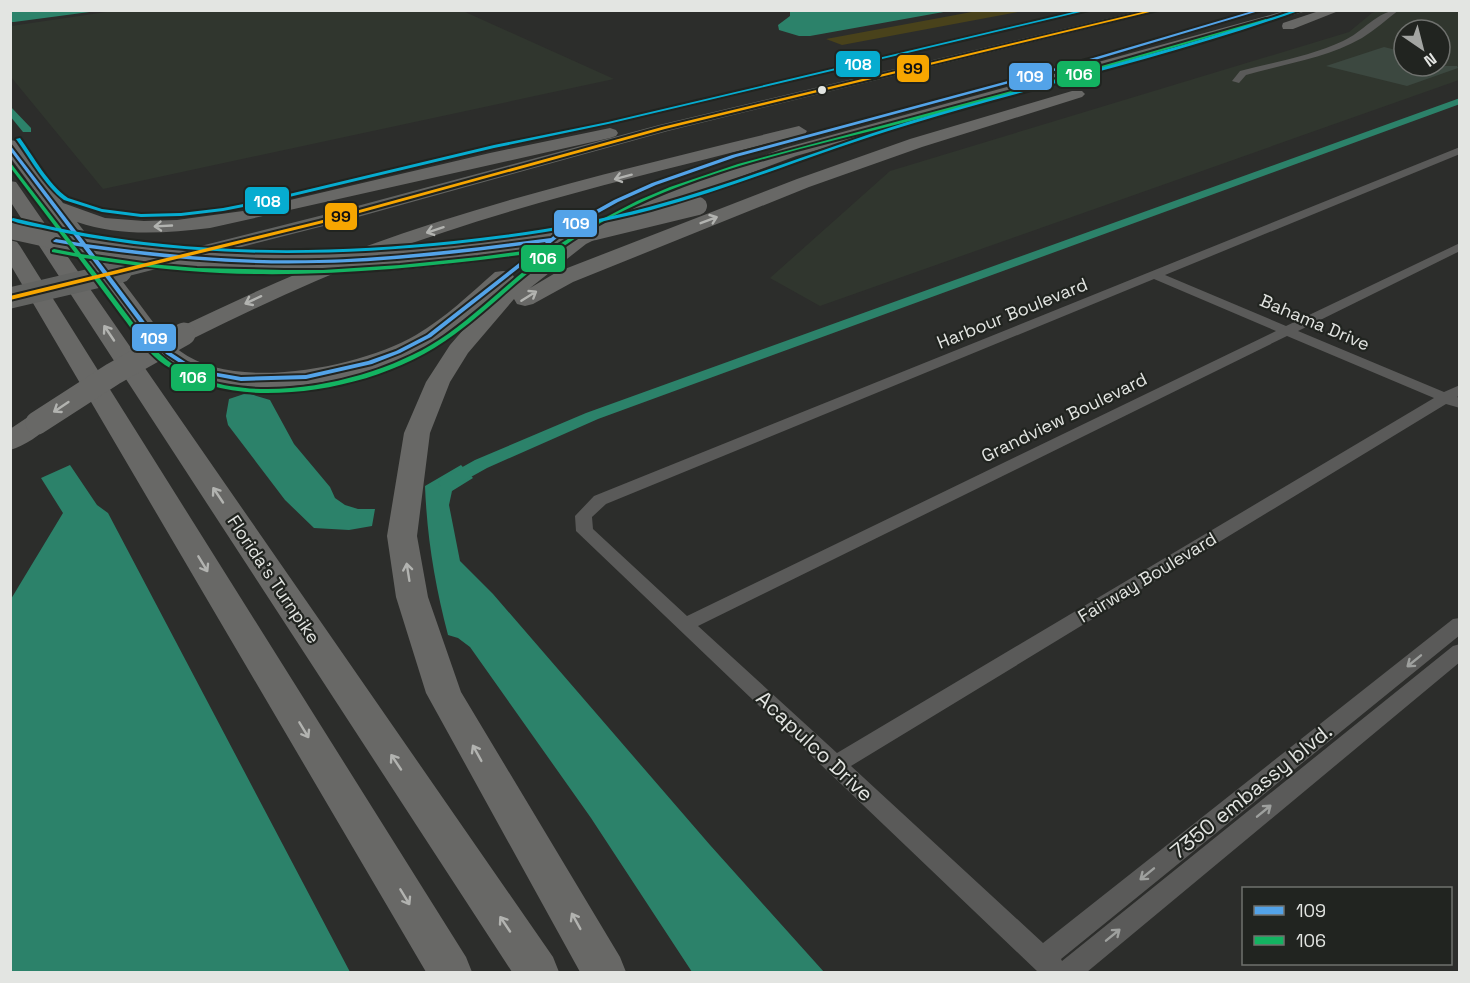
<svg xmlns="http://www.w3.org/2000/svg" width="1470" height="983" viewBox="0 0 1470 983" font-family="'Space Grotesk',sans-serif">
  <rect width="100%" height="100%" fill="#2c2d2b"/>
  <path fill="#30362e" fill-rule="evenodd" d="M120 10 463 11 614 79 103 189 11 77V26Z
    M1378 11H1459V80L820 306 770 278 890 171 1349 32 1372 13ZM1404 30H1440V66H1404Z"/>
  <path fill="#49421b" d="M977 11H1023L842 45 826 39Z"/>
  <path fill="#2c826a" d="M10 11 11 10 97 11 14 22H11Z
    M790 11V10L949 11 810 36H799L779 30 778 25 790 16Z
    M247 393 270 400 294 444 330 487 335 498 345 505 358 509H375L372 526 349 530 314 528 285 500 228 425 226 416 229 399Z
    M70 465 97 505 108 513 350 972H11V599L63 513 41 478Z
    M461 465 473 478 452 491 449 505 460 561 493 594 710 845 824 972H692L591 818 470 647 458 638 448 635C435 585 427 538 425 486Z"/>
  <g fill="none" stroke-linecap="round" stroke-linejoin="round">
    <path fill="#2c826a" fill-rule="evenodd" d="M1460 98V104L598 419 487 468 453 487H441L438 483 441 479 475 460 586 413Z
      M10 106 31 128V132H23L10 116Z"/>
  </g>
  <path fill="#3c4840" d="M1384 47 1404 52V66H1457L1458 68 1407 86 1326 66Z"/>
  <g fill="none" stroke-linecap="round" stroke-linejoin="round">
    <path fill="#5a5a59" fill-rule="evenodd" d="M1399 10C1387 19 1375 30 1362 38 1327 58 1284 64 1246 75L1239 83 1232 81 1240 71C1274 62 1311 56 1343 41 1362 33 1378 10 1399 10Z
      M1460 147V154L1165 275 1286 326 1460 243V251L1298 331 1444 392 1460 385V395L1457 397 1460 398V408L1446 404 851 766 1043 943 1453 619 1460 618V635L1061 959 1062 961 1453 646 1460 644V662L1087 972H1038L576 531 575 516 594 496ZM1154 279 1276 331 687 616 593 529 592 517 606 504ZM1287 336 1434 398 837 753 698 626Z"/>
    <path fill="#626361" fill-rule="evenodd" d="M1143 10H1164L668 131 347 220 121 278 114 276 112 272 114 268 335 212 659 125Z"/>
    <path fill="#686866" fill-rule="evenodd" d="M1288 10H1310L796 156 660 207 586 244 530 288 557 272 797 179 910 139 1072 91H1082L1085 94 1082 97 922 147 809 187 573 282 533 304 525 306 517 304 514 299 468 353 450 382 430 433 417 536 428 597 461 692 620 957 626 972H580L426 693 396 597 387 536 404 433 426 382 450 345 490 299C465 322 440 343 409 357 341 388 204 410 149 347L10 157V140L16 141 63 203 105 218 144 221 177 220 243 211 490 153 610 128 616 130 618 133 616 136 610 138 210 228C165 233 121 237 77 222 98 249 118 275 138 302 151 319 163 338 180 351 235 393 361 367 416 335 445 318 470 294 495 272L503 271 511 272 514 277 511 281 572 236 646 199 784 148Z
      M1322 10H1341L1293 29H1283L1282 26 1283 23Z
      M799 126 807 131 805 134C662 171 517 203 379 255 315 280 254 308 192 339L184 341 176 339 172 334 176 329C239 299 301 270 367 246 507 195 654 162 799 126Z
      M10 181 16 182 553 957 559 972H512L10 201Z
      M10 240 17 242 20 246 466 957 472 972H426L10 264Z
      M37 415 46 417 50 423C42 435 24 446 10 450V429L28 417Z"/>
    <path stroke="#626361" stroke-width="21" d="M10 298 121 272"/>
    <path stroke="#686866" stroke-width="18" d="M10 230 92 248
      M489 248 595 231 698 206"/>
    <path stroke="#686866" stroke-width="23" d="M84 247C220 272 363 266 500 247
      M37 423 113 374 184 334"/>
    <g stroke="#212420" stroke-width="4">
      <path id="bus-1" d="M1256 10H1262L1095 60 736 157 656 185 618 202 566 231 431 337 400 353 372 364 306 379 241 381 209 375 183 365 166 354 152 339 83 247 54 242 53 241 56 239 80 243 10 150V145L86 244C163 255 241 262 319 260 396 258 474 248 551 238L562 229 614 200 652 183 732 155 1093 58ZM546 242 427 335 396 351 368 361 306 375 241 377 212 372 187 363 170 352 156 337 89 248C165 259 241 265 318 263 394 262 470 252 546 242Z"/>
    </g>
    <g stroke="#212420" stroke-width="4">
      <path id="bus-2" d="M1266 19 1267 21C1203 38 1139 58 1075 76 1021 92 968 106 914 120 805 149 691 170 592 228 565 244 540 263 516 283 496 300 477 318 455 334 403 373 332 393 267 393 232 393 195 385 165 365 147 353 135 333 121 315 107 296 92 276 78 257L52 252V250L54 249 75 253 10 167V162L81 254 150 264 197 268 284 270H323L400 265 478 257 555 247 589 226 637 201 670 187 738 164 1049 81ZM550 251C511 279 478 314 439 340 372 384 235 414 167 360 151 348 140 332 128 316 113 296 99 277 84 258 129 265 175 271 220 273 330 278 441 266 550 251Z"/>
    </g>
    <g stroke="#212420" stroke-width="4">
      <path id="bus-3" d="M1082 10H1089L608 124 494 148 264 203 223 211 181 216 141 217 102 212 64 200C45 186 30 158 16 139L20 138C34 157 48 184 68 198L102 209 141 214 181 213 223 208 264 200 494 145 608 122Z
        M1295 10H1301C1173 56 1040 85 911 124 823 150 739 186 651 210 586 227 520 237 454 244 348 255 240 257 134 244 104 240 73 235 43 228 32 226 20 224 10 220L13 218C63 230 112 239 163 244 259 254 358 251 454 241 520 234 585 224 649 207 737 183 821 149 907 122 1036 84 1167 53 1295 10Z"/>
    </g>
    <g stroke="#212420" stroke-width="4">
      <path id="bus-4" d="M1151 10H1158L665 129 323 223 10 300V296L319 221 662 127Z"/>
    </g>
    <use href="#bus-1" fill="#53a3e8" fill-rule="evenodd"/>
    <use href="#bus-2" fill="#13b361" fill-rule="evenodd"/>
    <use href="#bus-3" fill="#06acd0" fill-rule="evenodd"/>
    <use href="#bus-4" fill="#f7a600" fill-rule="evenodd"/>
  </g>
  <defs><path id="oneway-shaft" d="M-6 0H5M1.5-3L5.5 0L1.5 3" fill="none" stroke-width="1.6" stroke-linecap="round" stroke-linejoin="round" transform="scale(1.5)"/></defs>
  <g stroke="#b2b3b0">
    <use href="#oneway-shaft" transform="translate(623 177) rotate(165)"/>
    <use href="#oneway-shaft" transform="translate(709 220) rotate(-21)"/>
    <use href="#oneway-shaft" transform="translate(163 226) rotate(177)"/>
    <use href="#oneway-shaft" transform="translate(435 230) rotate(162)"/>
    <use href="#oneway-shaft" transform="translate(529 296) rotate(-32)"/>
    <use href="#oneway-shaft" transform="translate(253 300) rotate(155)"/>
    <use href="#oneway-shaft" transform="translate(109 333) rotate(-124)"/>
    <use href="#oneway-shaft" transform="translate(61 407) rotate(146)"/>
    <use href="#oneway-shaft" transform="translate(218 495) rotate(-124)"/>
    <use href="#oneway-shaft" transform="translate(203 564) rotate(59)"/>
    <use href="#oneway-shaft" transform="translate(408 572) rotate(-99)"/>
    <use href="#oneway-shaft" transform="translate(304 730) rotate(59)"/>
    <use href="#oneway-shaft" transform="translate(477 753) rotate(-119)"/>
    <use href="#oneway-shaft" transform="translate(396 762) rotate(-124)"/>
    <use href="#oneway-shaft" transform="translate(405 897) rotate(59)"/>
    <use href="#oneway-shaft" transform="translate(576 921) rotate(-119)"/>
    <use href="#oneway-shaft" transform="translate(505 924) rotate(-124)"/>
  </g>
  <g stroke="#9ea09e">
    <use href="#oneway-shaft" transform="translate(1414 661) rotate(141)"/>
    <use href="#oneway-shaft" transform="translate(1264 811) rotate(-39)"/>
    <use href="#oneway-shaft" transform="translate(1147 874) rotate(141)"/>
    <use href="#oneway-shaft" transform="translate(1113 935) rotate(-39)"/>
  </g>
  <circle fill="#e3e5e2" stroke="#212420" stroke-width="2" cx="822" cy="90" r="5"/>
  <g text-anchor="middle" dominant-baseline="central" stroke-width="4.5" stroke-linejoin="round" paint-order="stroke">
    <g font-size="18" fill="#e3e5e2" stroke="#212420">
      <text transform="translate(1012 313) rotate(-22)">Harbour Boulevard</text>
      <text transform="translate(1315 322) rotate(23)">Bahama Drive</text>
      <text transform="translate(1064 417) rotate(-26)">Grandview Boulevard</text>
      <text transform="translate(1147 577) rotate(-31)">Fairway Boulevard</text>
      <text transform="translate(274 579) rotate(56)">Florida's Turnpike</text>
    </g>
    <g font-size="21" fill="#e3e5e2" stroke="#212420">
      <text transform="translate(815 746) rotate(43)">Acapulco Drive</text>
      <text transform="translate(1251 791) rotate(-39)">7350 embassy blvd.</text>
    </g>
  </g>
  <g stroke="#212420" stroke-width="2">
    <rect x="835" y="50" width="46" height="28" rx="6" fill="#06acd0"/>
    <rect x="896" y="54" width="34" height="29" rx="6" fill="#f7a600"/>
    <rect x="1056" y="60" width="45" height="28" rx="6" fill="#13b361"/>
    <rect x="1008" y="62" width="45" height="29" rx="6" fill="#53a3e8"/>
    <rect x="244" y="186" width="46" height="29" rx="6" fill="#06acd0"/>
    <rect x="324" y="202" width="34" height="29" rx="6" fill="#f7a600"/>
    <rect x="553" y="209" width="45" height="29" rx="6" fill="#53a3e8"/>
    <rect x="520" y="244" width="46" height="29" rx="6" fill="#13b361"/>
    <rect x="131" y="323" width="46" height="29" rx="6" fill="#53a3e8"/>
    <rect x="170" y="363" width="46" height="29" rx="6" fill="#13b361"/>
  </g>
  <g font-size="16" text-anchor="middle" font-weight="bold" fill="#fff">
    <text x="858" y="70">108</text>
    <text x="1079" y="80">106</text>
    <text x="1030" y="82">109</text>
    <text x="267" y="207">108</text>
    <text x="576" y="229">109</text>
    <text x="543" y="264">106</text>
    <text x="154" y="344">109</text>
    <text x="193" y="383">106</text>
  </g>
  <g font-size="16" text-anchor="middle" font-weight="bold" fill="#111">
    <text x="913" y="74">99</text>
    <text x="341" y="222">99</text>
  </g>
  <rect width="1470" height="983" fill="none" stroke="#e3e5e2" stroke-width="24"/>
  <rect x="1242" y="887" width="210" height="78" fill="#212420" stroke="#6f716e" stroke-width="1.5"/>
  <rect x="1254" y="906" width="30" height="9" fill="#53a3e8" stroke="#6f716e" stroke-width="1.5"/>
  <text x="1296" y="917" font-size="18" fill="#e3e5e2">109</text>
  <rect x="1254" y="936" width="30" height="9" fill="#13b361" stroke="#6f716e" stroke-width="1.5"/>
  <text x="1296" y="947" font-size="18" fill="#e3e5e2">106</text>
  <g transform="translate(1422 48) rotate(145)"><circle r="28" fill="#212420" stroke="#6f716e" stroke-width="1.5"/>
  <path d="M0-4.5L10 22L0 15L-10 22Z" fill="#a3a5a2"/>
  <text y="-9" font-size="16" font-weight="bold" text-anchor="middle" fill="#e3e5e2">N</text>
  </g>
</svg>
